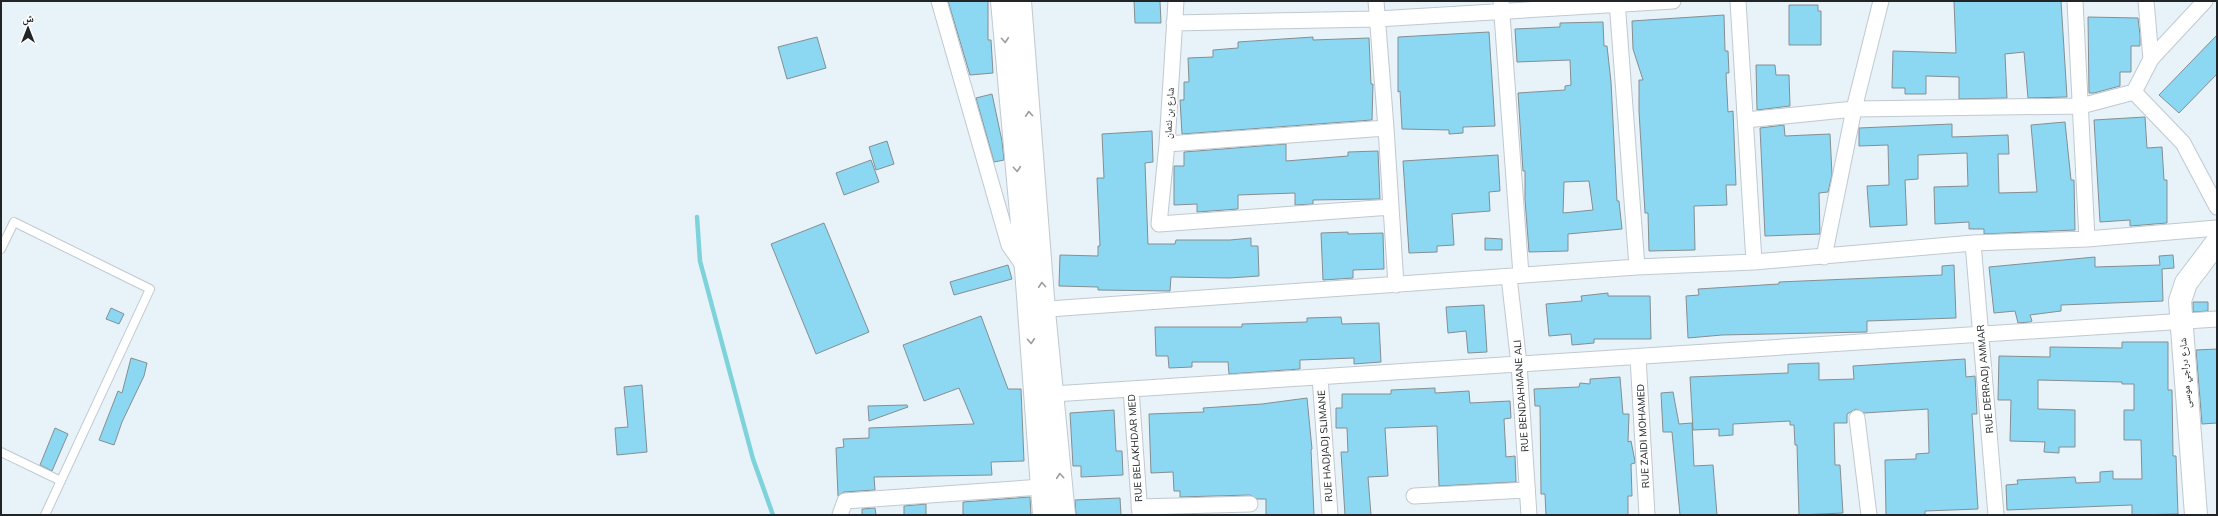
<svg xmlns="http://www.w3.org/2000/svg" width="2218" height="516" viewBox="0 0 2218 516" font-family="Mulish,'Noto Naskh Arabic',sans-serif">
  <rect width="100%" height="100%" fill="#e8f2f9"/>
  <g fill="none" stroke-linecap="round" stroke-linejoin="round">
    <path stroke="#7ed3db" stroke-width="4.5" d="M697 217 700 261 753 459 773 515"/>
  </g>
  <path fill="#8cd7f2" stroke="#848f93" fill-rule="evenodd" d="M948 1H988V40H991L993 73 970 75Z
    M1134 1H1160L1161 23H1135Z
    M1954 1H2061L2067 97 2028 98 2024 52 2005 54 2007 98 1959 99V77L1926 76V94H1905V88H1892L1893 51 1956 53Z
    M1789 5H1818V11H1821V45H1789Z
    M1724 15 1725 51H1728L1729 73H1726L1728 112 1733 111 1736 185H1726L1727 205 1694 206 1695 250 1649 251 1648 213H1645L1639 111V80H1643L1633 49 1632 21Z
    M2088 17 2138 18 2140 35V46H2131V72H2120V86L2094 93H2089Z
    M1603 22 1604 46H1607L1611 82 1617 201H1619L1622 229 1568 234V251L1529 252 1525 199V171H1523L1518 93 1565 90V86L1571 85 1570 60 1517 62 1515 29 1560 27V23ZM1589 181 1593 210 1563 213 1564 182Z
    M1489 32 1495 126 1463 127V133L1449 134V130L1402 129 1400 91 1398 92V37Z
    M2217 35V74L2179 113 2159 95Z
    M817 37 826 68 787 79 778 47Z
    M1313 37V40L1369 38 1371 84H1373L1372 120 1182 134 1180 100H1184V82H1189L1188 58 1213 57V50L1238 48V42Z
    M1756 65H1775L1776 75H1789L1790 106 1757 110Z
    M992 94 1002 141 1004 160 994 162 976 98Z
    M2145 117 2147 148 2162 147 2164 180H2167V223L2130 226V220L2100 222 2094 120Z
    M2065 122 2071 180H2074L2075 230 1984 234V229H1969V222L1935 224 1934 187 1968 186 1967 153 1918 155V179L1905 180 1907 225 1870 227 1867 186 1889 185 1888 145 1859 146V128L1952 124V137L2008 135 2009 154H1998L1999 193 2037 192 2031 125Z
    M1784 125 1785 136 1830 134 1832 175 1828 192 1819 193 1820 234 1765 236 1760 128Z
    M1152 131 1153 162 1145 163 1148 244H1175L1176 240H1230L1251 238V246H1258L1259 276 1229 278 1171 277 1170 291 1098 290V287L1059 286 1060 255 1098 256V246H1100L1097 178H1104L1102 134Z
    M887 141 894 164 876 170 869 147Z
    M1286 144V161L1348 156V152L1378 151 1380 199 1313 200V204L1295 205V193L1238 195V209L1197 212V204L1174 205V166H1184V152Z
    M1498 155 1500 191 1489 192 1490 211 1452 214 1454 245 1437 246V252L1409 253 1403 161Z
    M871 160 879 182 844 195 836 173Z
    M824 223 869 332 816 354 771 244Z
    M1348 232V234L1383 233 1384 269 1353 270V278L1323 280 1321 233Z
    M1485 238 1502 239V250H1485Z
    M2173 255 2174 268 2162 269 2163 301 2061 305V311L2030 315 2032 321 2030 322 2018 323 2015 311 1994 313 1989 267 2095 257V267L2160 265 2159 256Z
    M1008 265 1012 279 954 295 950 282Z
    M1954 265 1956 318 1867 321V332L1722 335 1688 338 1686 296 1699 295 1698 289 1779 284V282L1942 275V266Z
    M1608 293V296H1650L1651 339H1594V343L1572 345 1571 334 1549 336 1546 304 1582 301 1581 296Z
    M2193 302H2208V311L2193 312Z
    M1484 305 1487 352 1468 353 1466 331 1448 333 1446 307Z
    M111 308 124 314 119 324 106 319Z
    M981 316 1008 389H1021L1024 461 991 462 992 475 874 477 875 490 844 492 838 496 836 448 844 447 843 439 869 438V428L974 424 959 388 924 401 903 345Z
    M1341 317 1342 324 1379 323 1381 362 1354 364V358L1300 360V369L1229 374 1228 362H1192V367L1169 368 1168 356H1156L1155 327H1242V324L1307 322V318Z
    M2122 342H2168V390H2172L2173 456H2176L2178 514 2132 515V505L2007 510 2006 485 2018 484 2017 480 2075 477 2076 483 2100 482V472L2113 471V479H2142L2141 440H2124V410H2134V384H2122V382L2038 380V409L2075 410V447H2059V453L2044 452 2045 442 2010 441 2011 400H1998L1999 356 2050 357V347L2122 348Z
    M2217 349V423L2202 424 2196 350Z
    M131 358 147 363 144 376 122 422 114 445 99 440 118 391 122 393Z
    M1965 359 1966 377 1975 376 1977 414H1972L1978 509 1925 511V515H1886L1885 460 1916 459V454L1929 453 1928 409 1864 413 1856 409 1847 414V423H1834L1835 465H1840L1843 513 1799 515 1797 445H1795L1794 425H1790V421L1733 424V435L1719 436V429L1693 430 1690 377 1788 373V364L1819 363V380L1854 379 1853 366Z
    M1620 377 1623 414H1629L1628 442 1631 441 1635 461V463L1631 464 1632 496H1628V515H1546L1545 494H1541L1540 406H1535L1534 389 1579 387 1580 383 1590 384V379Z
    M642 385 647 452 617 455 615 428 628 427 624 387Z
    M1435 388V393L1469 391 1470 403 1510 401 1511 418 1504 419 1506 457 1515 456 1516 482 1439 486 1437 426 1385 428 1388 476 1368 477 1371 515H1345L1341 452H1348L1347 428H1336V408H1342V394H1391V390Z
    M1673 392 1679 424 1692 423 1694 466 1713 465 1717 515H1680L1672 432H1663L1661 393Z
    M1307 398 1312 449 1311 450 1314 515H1266V499H1257L1250 495 1180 497V491H1174L1173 472 1151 473 1149 414 1204 412 1203 408 1262 404Z
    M907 405 908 407 869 421 868 406Z
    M1114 410 1116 451H1122L1123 475 1081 477V466H1073L1070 413Z
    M55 428 68 434 52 471 40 465Z
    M1030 497 1031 515H963V502Z
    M1120 498 1121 515H1076L1075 500Z
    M926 504V515H904V506Z
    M875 508 876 515H862V509Z"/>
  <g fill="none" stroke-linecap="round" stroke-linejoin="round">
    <g stroke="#c0c9d0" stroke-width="10">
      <path id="lane" d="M1 249 14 222 150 289 45 515
        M1 452 61 481"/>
    </g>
    <g stroke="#c0c9d0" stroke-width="17">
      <path id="street" d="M939 1 1009 245 1025 268
        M1176 1 1167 144 1159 224 1391 207
        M1376 1 1386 128 1396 285
        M1501 1 1521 275
        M1617 1 1637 267
        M1738 1 1754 262
        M2075 1 2087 239
        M2146 1 2151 59
        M1174 23 1377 19 1673 1
        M2134 92 2151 59 2205 1
        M1746 120 1854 109 2081 106 2134 92 2183 143 2217 207
        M1167 144 1386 128
        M1973 243 1996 515
        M1824 257 1854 109 1881 1
        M1509 277 1519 364 1529 515
        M1035 310 1637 267 1754 262 1973 243 2087 239 2217 228
        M1638 357 1647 515
        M1320 377 1330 515
        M1131 389 1140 515
        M1053 394 2217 319
        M1857 418 1869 515
        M1414 496 1527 490
        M1139 507 1250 504
        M840 515 845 501 1042 487"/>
    </g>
    <g stroke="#c0c9d0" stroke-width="24">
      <path id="secondary" d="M2196 515 2180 301 2186 283 2217 242"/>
    </g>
    <g stroke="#c0c9d0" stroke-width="24">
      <path id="primary" d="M1002 1 1026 269 1044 515
        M1020 1 1044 311 1064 515"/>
    </g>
    <use href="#lane" stroke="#fff" stroke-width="8"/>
    <use href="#street" stroke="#fff" stroke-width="15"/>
    <use href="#secondary" stroke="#fff" stroke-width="22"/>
    <use href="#primary" stroke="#fff" stroke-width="22"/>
  </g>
  <defs><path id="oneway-chevron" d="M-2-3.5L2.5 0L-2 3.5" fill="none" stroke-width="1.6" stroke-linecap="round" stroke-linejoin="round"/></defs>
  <g stroke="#9b9d9e">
    <use href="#oneway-chevron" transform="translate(1005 40) rotate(85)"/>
    <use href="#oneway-chevron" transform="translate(1029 114) rotate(-94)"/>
    <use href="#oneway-chevron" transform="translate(1017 169) rotate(85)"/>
    <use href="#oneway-chevron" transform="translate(1042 285) rotate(-94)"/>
    <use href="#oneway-chevron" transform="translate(1031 341) rotate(86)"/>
    <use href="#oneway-chevron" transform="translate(1060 476) rotate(-95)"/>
  </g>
  <g text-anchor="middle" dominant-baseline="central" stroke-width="4" stroke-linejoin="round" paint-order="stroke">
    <g font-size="10" fill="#212527" stroke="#fefefe">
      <text transform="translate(1169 113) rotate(-87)">شارع بن نثمان</text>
      <text transform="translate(2185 373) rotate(-94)">شارع دراجي موسى</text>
      <text transform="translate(1985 379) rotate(-95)">RUE DERRADJ AMMAR</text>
      <text transform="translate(1521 396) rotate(-94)">RUE BENDAHMANE ALI</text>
      <text transform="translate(1643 436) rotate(-93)">RUE ZAIDI MOHAMED</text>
      <text transform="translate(1325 446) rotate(-94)">RUE HADJADJ SLIMANE</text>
      <text transform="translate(1135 448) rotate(-94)">RUE BELAKHDAR MED</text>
    </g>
  </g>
  <rect width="2218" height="516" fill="none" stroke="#212527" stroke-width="4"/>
  <g transform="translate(28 28)" stroke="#fefefe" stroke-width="3" paint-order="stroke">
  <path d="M0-3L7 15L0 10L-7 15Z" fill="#212527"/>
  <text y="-6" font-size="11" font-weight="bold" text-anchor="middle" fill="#212527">ش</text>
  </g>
</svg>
